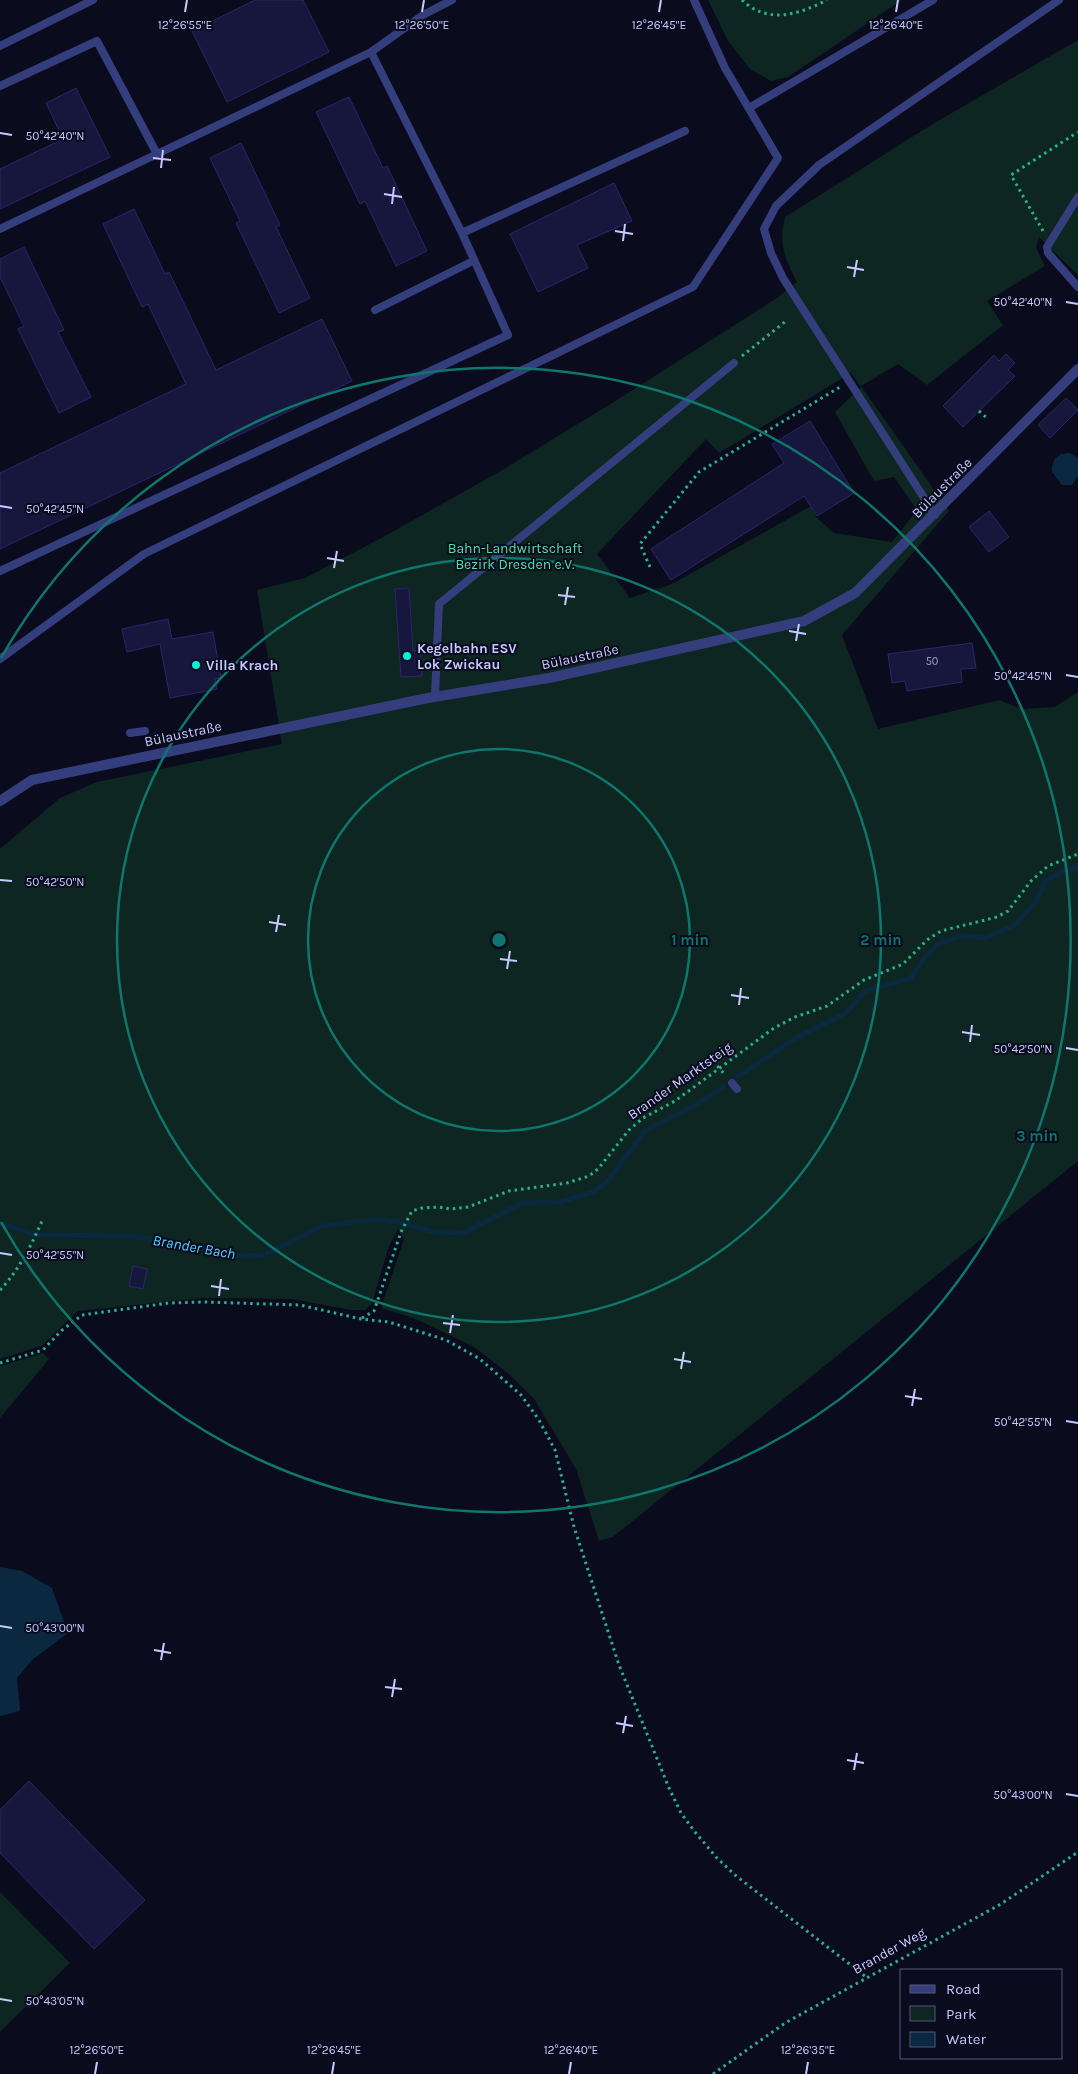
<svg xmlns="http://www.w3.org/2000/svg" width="1078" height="2074" viewBox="0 0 1078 2074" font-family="Karla,sans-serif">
  <rect width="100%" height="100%" fill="#0a0b1c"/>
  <path fill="#0d2621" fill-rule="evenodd" d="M708 0H902L788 77 771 81 750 69 728 41Z
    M1078 40V275L1039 237 1036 248 1045 266 987 301 1003 325 927 385 898 364 861 386 949 511 842 635 878 729 999 700 1022 709 1055 707 1078 692V1161L613 1537 599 1541 576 1469 534 1399 509 1374 474 1347 416 1319 381 1308 404 1239 398 1230 389 1246 372 1303 365 1310H351L291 1299 204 1298 78 1311 41 1346 0 1359V849L60 798 97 782 282 744 257 590 305 578 385 536 504 469 617 400 777 298 797 282C785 258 778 245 785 217L931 125ZM851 373 861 387 835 412 874 481 894 477 917 510 892 542 834 533 816 517 811 506 672 584 630 598 597 554 706 439 719 453Z
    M43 1353 49 1359 0 1418V1366Z
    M0 1892 70 1963 0 2032Z"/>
  <path fill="#0a2940" d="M1070 453 1078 458V476L1072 485H1062L1052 472V467L1054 460 1061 454Z
    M0 1567 22 1571 52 1588 68 1633 32 1660 17 1678 20 1711 0 1716Z"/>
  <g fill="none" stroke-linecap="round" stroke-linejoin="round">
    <path stroke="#0a2940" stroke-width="5" d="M737 1077 796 1038 846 1013 865 991 911 978 924 958 938 944 961 936 985 938 1015 925 1037 900 1045 881 1067 869 1078 867
      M0 1224 34 1234
      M408 1225 434 1232 463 1233 522 1203 560 1202 593 1192 607 1182 645 1131 694 1106 723 1087
      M39 1235 131 1236 201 1247 234 1256 264 1255 322 1226 371 1220H387L402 1223"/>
  </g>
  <path fill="#17163d" stroke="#29276a" d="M255 0H303L329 52 227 102 192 31Z
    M76 88 110 157 0 209V169L63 139 46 103Z
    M349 97 383 168 387 166 427 251 396 266 365 201 360 204 316 112Z
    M241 143 280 225 276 227 310 298 279 313 236 223 240 221 210 158Z
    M614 183 632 221 577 245 588 268 538 292 510 234Z
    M134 209 165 274 169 272 216 370 322 319 352 381 0 549V473L186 384 148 304 142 307 103 224Z
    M24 247 64 330 58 332 91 397 59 413 18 329 24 326 0 277V259Z
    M1006 354 1015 363 1008 370 1015 376 963 427 943 406 994 355 999 361Z
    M1066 398 1078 410 1050 438 1038 425Z
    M810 421 854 493 817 516 804 496 671 580 651 549 784 463 772 444Z
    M989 511 1009 537 989 552 969 527Z
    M409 588 413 651 420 650 422 676 401 677 395 589Z
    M168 619 172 639 213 632 221 678 215 679 217 689 170 698 160 644 127 652 122 629Z
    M972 643 976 668 961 669 962 682 907 691 905 681 892 683 888 654Z
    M133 1266 147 1269 143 1289 129 1286Z
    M29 1781 145 1900 94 1949 0 1853V1810Z"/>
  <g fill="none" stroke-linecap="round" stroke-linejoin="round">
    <path stroke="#29b08f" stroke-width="3" stroke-dasharray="2.5 4" stroke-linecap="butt" d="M742 0C768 25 800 14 827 0
      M1043 231 1011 175 1078 132
      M742 356 786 321
      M979 411 987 418
      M650 567 640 544 699 472 840 387
      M709 1056 725 1075
      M0 1290C19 1270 31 1246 42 1221
      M362 1318 374 1311 401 1232 412 1211 422 1208 438 1207 451 1209 468 1207 509 1191 567 1183 589 1176 598 1169 629 1130 643 1118 675 1101 774 1028 795 1017 827 1006 864 980 903 964 927 940 941 931 997 917 1008 911 1031 881 1048 866 1078 854
      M0 1363 43 1350 61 1331 82 1315 169 1303 205 1302 300 1305 361 1319 389 1322 446 1340 480 1359 521 1395 539 1420 555 1450 574 1527 619 1665 669 1788 681 1813 695 1832 716 1857 735 1875 866 1977
      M713 2074 785 2023 1001 1904 1078 1852"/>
    <path stroke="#343e7d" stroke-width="8" d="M0 46 93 0
      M371 52 423 15 452 0
      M0 86 97 41 157 154
      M749 108 933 0
      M1078 197 1047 247 1048 253 1078 287
      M0 229 371 52 462 233
      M375 310 473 261
      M935 515 783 278 771 253 764 229 776 206 819 165 1059 0
      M0 571 508 335 462 233 685 131
      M0 659 144 554 693 287 778 158 725 68 694 0
      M435 696 439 604 734 363
      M130 733 145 731
      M732 1083 737 1089"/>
    <path stroke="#343e7d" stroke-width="10" d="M0 801 32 780 428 698 549 678 804 621 855 593 1078 369"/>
  </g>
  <path fill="none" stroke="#c5c9ff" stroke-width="2" d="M185 12 187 0M422 12 424 0M659 12 661 0M896 12 898 0M0 133 12 135M153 158 171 160M161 168 163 150M384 194 402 197M392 204 394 187M615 231 633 234M623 241 625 224M847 267 864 270M854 277 857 260M1066 302 1078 304M0 506 12 508M327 558 344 561M334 568 337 551M558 595 575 597M565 605 568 587M789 631 806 634M796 641 799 624M1066 675 1078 677M0 880 12 881M269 922 286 925M276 932 279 915M500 959 517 961M507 969 510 951M731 995 749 998M739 1005 741 988M962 1032 980 1035M970 1042 972 1025M1066 1048 1078 1050M0 1253 12 1255M211 1286 229 1289M219 1296 221 1279M443 1323 460 1325M450 1333 453 1315M674 1359 691 1362M681 1369 684 1352M905 1396 922 1399M912 1406 915 1389M1066 1421 1078 1423M0 1626 12 1628M154 1650 171 1653M161 1660 164 1643M385 1687 402 1689M392 1697 395 1679M616 1723 633 1726M623 1733 626 1716M847 1760 864 1763M854 1770 857 1753M1066 1794 1078 1796M0 1999 12 2001M95 2074 97 2062M332 2074 334 2062M569 2074 571 2062M806 2074 808 2062"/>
  <g fill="none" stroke="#0f766e" stroke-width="2.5">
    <circle cx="499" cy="940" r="191"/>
    <circle cx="499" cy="940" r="382"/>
    <path d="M1 658A572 572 0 1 1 1 1222"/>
  </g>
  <g fill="#00f0de" stroke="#0a0b1c" stroke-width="2">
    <circle cx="407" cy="656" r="5"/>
    <circle cx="196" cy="665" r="5"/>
  </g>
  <g text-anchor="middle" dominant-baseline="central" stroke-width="4" stroke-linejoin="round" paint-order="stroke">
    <g font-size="11" fill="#9a9cce">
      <text x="932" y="661">50</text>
    </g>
    <g font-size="14" fill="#c5c9ff" stroke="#0a0b1c">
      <text transform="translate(942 488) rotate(-45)">Bülaustraße</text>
      <text transform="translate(580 657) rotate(-12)">Bülaustraße</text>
      <text transform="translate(183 734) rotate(-12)">Bülaustraße</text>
      <text transform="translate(680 1081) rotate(-35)">Brander Marktsteig</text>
      <text transform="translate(889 1951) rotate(-29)">Brander Weg</text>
    </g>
    <g font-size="14" fill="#4fe1a3" stroke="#0a0b1c">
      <text x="515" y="548">Bahn-Landwirtschaft<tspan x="515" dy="16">Bezirk Dresden e.V.</tspan></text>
    </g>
    <g font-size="14" font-weight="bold" fill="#c5c9ff" stroke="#0a0b1c" text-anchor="start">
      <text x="417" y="648">Kegelbahn ESV<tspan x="417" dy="16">Lok Zwickau</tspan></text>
      <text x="206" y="665">Villa Krach</text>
    </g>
    <g font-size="15" font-style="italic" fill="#53ceff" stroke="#0a0b1c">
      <text transform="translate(194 1247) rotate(10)">Brander Bach</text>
    </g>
  </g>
  <g font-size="12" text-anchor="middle" fill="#c5c9ff" stroke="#0a0b1c" stroke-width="4" stroke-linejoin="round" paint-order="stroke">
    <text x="185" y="29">12°26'55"E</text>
    <text x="422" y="29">12°26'50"E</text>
    <text x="659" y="29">12°26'45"E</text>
    <text x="896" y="29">12°26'40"E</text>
    <text x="55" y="140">50°42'40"N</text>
    <text x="1023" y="306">50°42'40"N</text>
    <text x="55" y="513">50°42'45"N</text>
    <text x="1023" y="680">50°42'45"N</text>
    <text x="55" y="886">50°42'50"N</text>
    <text x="1023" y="1053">50°42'50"N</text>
    <text x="55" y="1259">50°42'55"N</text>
    <text x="1023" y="1426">50°42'55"N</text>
    <text x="55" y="1632">50°43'00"N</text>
    <text x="1023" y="1799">50°43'00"N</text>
    <text x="55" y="2005">50°43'05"N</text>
    <text x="97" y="2054">12°26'50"E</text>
    <text x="334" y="2054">12°26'45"E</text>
    <text x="571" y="2054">12°26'40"E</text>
    <text x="808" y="2054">12°26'35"E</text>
  </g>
  <circle cx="499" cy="940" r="8" fill="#0f766e" stroke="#0a0b1c" stroke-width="2.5"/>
  <g font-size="15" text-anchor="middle" font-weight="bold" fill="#0f766e" stroke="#0a0b1c" stroke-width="4" stroke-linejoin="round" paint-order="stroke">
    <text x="690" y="945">1 min</text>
    <text x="881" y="945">2 min</text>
    <text x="1037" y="1141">3 min</text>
  </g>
  <rect x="900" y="1969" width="162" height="90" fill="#0a0b1c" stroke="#555777"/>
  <rect x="910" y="1985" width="25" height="8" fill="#343e7d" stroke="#555777"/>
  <text x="946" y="1994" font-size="15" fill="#c5c9ff">Road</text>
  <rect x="910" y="2006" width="25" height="15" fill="#0d2621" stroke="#555777"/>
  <text x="946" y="2019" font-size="15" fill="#c5c9ff">Park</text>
  <rect x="910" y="2032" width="25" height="15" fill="#0a2940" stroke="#555777"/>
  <text x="946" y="2044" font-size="15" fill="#c5c9ff">Water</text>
</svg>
